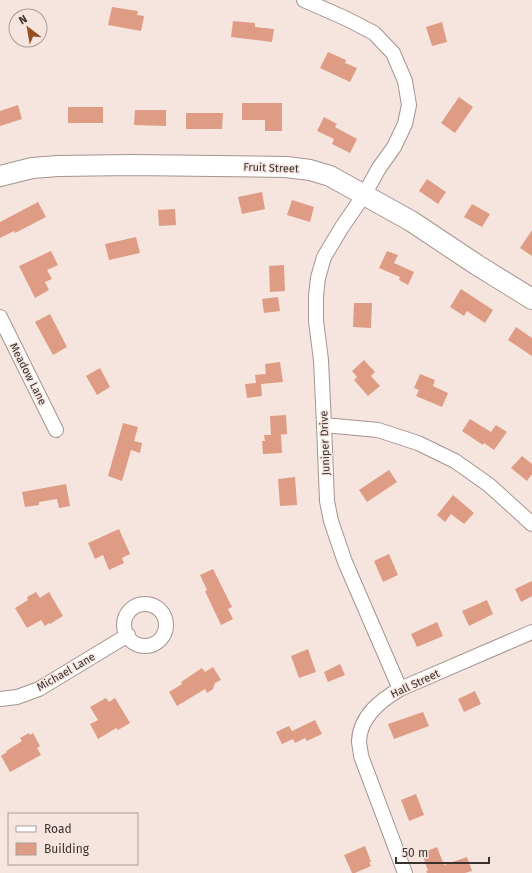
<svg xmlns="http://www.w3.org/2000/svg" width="532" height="873" viewBox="0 0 532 873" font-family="'Fira Sans',sans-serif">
  <rect width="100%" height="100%" fill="#f6e5df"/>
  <path fill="#df9c84" d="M112 7 138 11 137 15 144 16 141 31 108 25Z
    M233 21 255 23V27L274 29 272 42 231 37Z
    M442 22 447 42 432 46 426 27Z
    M328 52 346 60 345 63 357 68 350 82 320 68Z
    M459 97 473 107 455 133 441 123Z
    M242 103H282V131H265V120H242Z
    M18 105 22 119 0 126V111Z
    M68 107H103V123H68Z
    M135 110H166V126L134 125Z
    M186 113H223L222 129H186Z
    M324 117 337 124 335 127 357 139 350 153 332 144 334 139 317 131Z
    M427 179 446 192 438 204 419 191Z
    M262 192 265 209 242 214 238 197Z
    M292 200 314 207 310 222 287 215Z
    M38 202 46 217 15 233 14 231 0 238V222Z
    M472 204 490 214 482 227 464 217Z
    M175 209 176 225 159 226 158 210Z
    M532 230V256L520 248Z
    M136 237 140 253 109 260 105 244Z
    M51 251 58 265 47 270 52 279 45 282 49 290 35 298 19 266Z
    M387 251 398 255 394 263 414 272 408 285 399 280 400 277 379 268Z
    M284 265 285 291 270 292 269 266Z
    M461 289 493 310 485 323 467 311 464 316 450 307Z
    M278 297 280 311 264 313 262 299Z
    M354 303H372L371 328 353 327Z
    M50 314 67 347 53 355 35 322Z
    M516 327 532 338V356L508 340Z
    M364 360 375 372 371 376 380 386 368 396 354 380 357 377 352 371Z
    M280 362 283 382 261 384 262 396 247 398 245 384 256 383 255 375 266 374 265 364Z
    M100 368 110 387 97 395 86 376Z
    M420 374 435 380 433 386 448 393 442 407 416 396 419 390 414 388Z
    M286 415 287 434 277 435H281L282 453 263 454 262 441H265L264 435H271L270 416Z
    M470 419 491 432 496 425 507 432 494 450 484 443 483 445 462 431Z
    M123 423 138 427 134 441 142 443 140 453 131 450 122 481 108 476Z
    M522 456 532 464V474L527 481 511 468Z
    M389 470 397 482 367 502 359 490Z
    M295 477 297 505 280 506 278 479Z
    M66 484 70 506 59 508 57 499 39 502V505L25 507 22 492Z
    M453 495 474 513 464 524 451 514 445 522 437 515Z
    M119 529 130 554 122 558 124 563 109 570 103 555 95 559 88 543Z
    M389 554 398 575 383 582 374 561Z
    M213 569 232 607 228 609 233 619 221 625 205 591 207 590 200 575Z
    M532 581V596L521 602 515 589Z
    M36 592 40 598 49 592 63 616 50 624 49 623 45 626 41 620 27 628 15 608 28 600 27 597Z
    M487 600 493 614 469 626 462 611Z
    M437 622 443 636 417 647 411 634Z
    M308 649 316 672 299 678 291 656Z
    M340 664 345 675 328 682 324 672Z
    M213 667 221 680 215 683 213 689 207 693 205 689 177 706 169 692 182 684 181 682 202 668 205 672Z
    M475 691 481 704 464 712 458 699Z
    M106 698 109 702 115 698 130 723 118 730 116 728 98 739 90 724 98 720 90 707Z
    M423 712 429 726 394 739 388 724Z
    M315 720 322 734 307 741 305 738 295 743 293 739 282 744 276 732 289 726 292 731Z
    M29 733 30 735 33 733 40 746 37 748 41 755 10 772 1 756 7 752 6 751 22 741 20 738Z
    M416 794 424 815 409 821 401 800Z
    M365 846 371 862H369L371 866 355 873H352L344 855Z
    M437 847 444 865 467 857 472 871 465 873H427L426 871H428L422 853Z"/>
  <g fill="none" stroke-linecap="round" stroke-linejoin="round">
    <g stroke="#a3948e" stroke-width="16">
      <path id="street" d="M304 0 347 19 374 33 393 53 405 81 409 105 405 124 394 147 379 168 364 195 342 227 324 257 318 278 316 296V321L321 360 324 425 327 501 331 521 345 562 400 689
        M0 317 56 430
        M324 425 378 430 418 443 455 461 489 485 532 524
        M124 625a21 21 0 1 1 42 0a21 21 0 1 1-42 0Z
        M0 699 17 697 39 689 128 635
        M405 873 361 756C361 751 359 746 359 741 360 716 381 700 400 689L532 632"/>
    </g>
    <g stroke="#a3948e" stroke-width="22">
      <path id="secondary" d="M0 176 32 168 58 166 132 165 286 167 310 170 330 176 411 221 477 265 532 299"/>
    </g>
    <use href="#street" stroke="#fff" stroke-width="14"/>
    <use href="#secondary" stroke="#fff" stroke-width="20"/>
  </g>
  <g text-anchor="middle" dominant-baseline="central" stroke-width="3" stroke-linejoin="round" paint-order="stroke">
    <g font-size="11" fill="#393230" stroke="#f6e5df">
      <text transform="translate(271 168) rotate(2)">Fruit Street</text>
      <text transform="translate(28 374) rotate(63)">Meadow Lane</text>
      <text transform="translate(325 443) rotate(-92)">Juniper Drive</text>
      <text transform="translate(66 672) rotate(-30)">Michael Lane</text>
      <text transform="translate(415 684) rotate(-25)">Hall Street</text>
    </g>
  </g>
  <rect x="8" y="813" width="130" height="52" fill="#f6e5df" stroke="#aa9d99"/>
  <rect x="16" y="826" width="20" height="6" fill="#ffffff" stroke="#aa9d99"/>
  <text x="44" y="833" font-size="12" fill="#393230">Road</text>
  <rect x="16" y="843" width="20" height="12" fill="#df9c84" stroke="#aa9d99"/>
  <text x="44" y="853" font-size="12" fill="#393230">Building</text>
  <g transform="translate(28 28) rotate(329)"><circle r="19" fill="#f6e5df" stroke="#aa9d99"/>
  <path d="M0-3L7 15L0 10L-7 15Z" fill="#934f22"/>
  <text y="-6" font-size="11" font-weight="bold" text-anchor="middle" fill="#393230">N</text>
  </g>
  <path d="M396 857v6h93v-6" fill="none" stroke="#393230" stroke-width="2"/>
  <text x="402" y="857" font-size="12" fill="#393230" stroke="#f6e5df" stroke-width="3" paint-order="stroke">50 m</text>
</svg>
